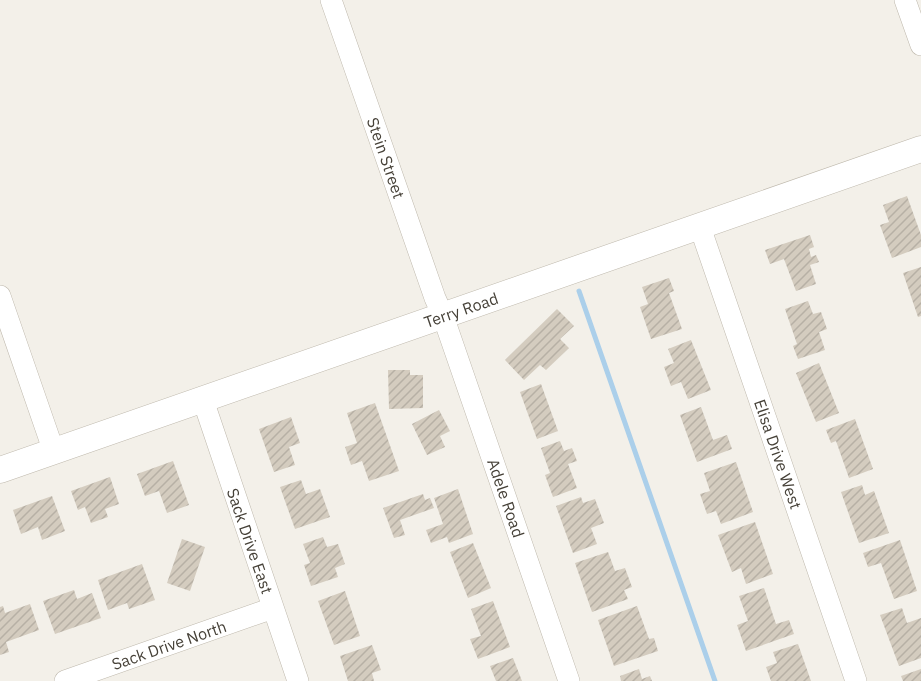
<svg xmlns="http://www.w3.org/2000/svg" width="921" height="681" viewBox="0 0 921 681" font-family="'IBM Plex Sans',sans-serif">
  <defs>
    <pattern id="building-hatch" width="6" height="6" patternUnits="userSpaceOnUse" patternTransform="scale(1.5)"><rect width="6" height="6" fill="#d4ccbf"/><path d="M-1 1l2-2M0 6l6-6M5 7l2-2" fill="none" stroke="#b7b0a5"/></pattern>
  </defs>
  <rect width="100%" height="100%" fill="#f3f0e9"/>
  <g fill="none" stroke-linecap="round" stroke-linejoin="round">
    <path stroke="#abcfea" stroke-width="5" d="M579 291 715 681"/>
  </g>
  <path fill="url(#building-hatch)" d="M907 196 921 235V247L892 258 880 225 889 222 883 205Z
    M810 235 814 247 809 249 811 257 816 255 819 262 810 265 816 284 796 291 784 259 770 264 765 250Z
    M921 267V316L918 317 903 273Z
    M669 278 674 291 669 293 682 329 651 339 640 307 648 304 642 287Z
    M808 301 813 314 821 312 827 329 819 332 825 350 798 359 793 346 797 344 785 309Z
    M557 309 574 326 560 339 569 348 546 370 540 365 524 380 505 360Z
    M691 340 711 390 688 399 681 382 671 386 664 367 674 363 668 349Z
    M819 363 839 413 816 422 796 373Z
    M388 370H410V375H423V408L389 409Z
    M541 384 558 431 537 439 520 392Z
    M375 403 399 471 369 481 362 461 351 465 345 447 357 443 347 413Z
    M701 407 713 440 727 435 732 449 697 462 680 415Z
    M439 410 450 431 440 436 445 447 427 455 412 424Z
    M291 417 300 443 289 447 295 465 274 472 259 429Z
    M855 419 873 469 849 478 836 441 831 443 826 430Z
    M560 441 564 451 572 448 577 461 568 464 577 488 553 497 545 475 550 473 541 448Z
    M173 461 189 505 167 513 159 491 145 496 137 474Z
    M736 462 753 512 721 524 716 511 707 514 700 494 710 491 704 473Z
    M110 477 119 504 105 509 108 517 91 523 85 507 78 510 71 491Z
    M301 480 306 494 320 489 330 517 295 529 280 487Z
    M862 485 865 495 874 491 889 533 859 543 841 492Z
    M458 489 473 534 449 543 447 537 431 543 426 530 443 524 434 498Z
    M423 494 425 500 430 498 434 508 400 520 405 535 394 538 383 508Z
    M52 496 65 531 42 540 38 527 21 534 13 510Z
    M581 497 583 503 595 499 604 523 591 528 597 544 573 553 556 506Z
    M755 522 773 574 746 584 741 568 732 572 718 535Z
    M323 537 327 547 338 544 345 564 335 568 338 577 311 586 304 565 310 563 303 544Z
    M182 539 205 547 190 591 167 583Z
    M900 540 917 591 894 599 881 563 868 567 863 553Z
    M473 543 491 588 468 598 450 552Z
    M608 552 615 571 625 568 632 587 624 590 628 599 592 612 575 563Z
    M142 564 155 600 129 609 127 603 108 610 98 580Z
    M764 588 776 624 789 620 794 634 746 651 737 625 748 621 739 596Z
    M74 590 77 599 92 593 101 618 55 634 43 601Z
    M345 591 360 636 334 645 318 601Z
    M493 601 510 647 478 659 470 639 481 636 471 609Z
    M30 604 39 630 6 642 9 652 0 655V607L3 606 5 613Z
    M637 606 649 639 654 638 658 651 614 666 598 620Z
    M902 608 907 623 921 618V658L899 666 880 615Z
    M798 644 811 681H771L766 667 777 663 773 652Z
    M372 645 381 670 372 673 374 681H348L340 656Z
    M513 658 522 681H496L490 666Z
    M639 669 642 679 650 676 652 681H621L620 676Z
    M921 669V681H903L901 676Z"/>
  <g fill="none" stroke-linecap="round" stroke-linejoin="round">
    <g stroke="#beb8ac" stroke-width="22">
      <path id="minor" d="M331 0 435 298 443 316 569 681
        M905 0 921 45
        M700 227 856 681
        M0 296 54 452
        M203 400 298 681
        M65 681 273 608"/>
    </g>
    <g stroke="#beb8ac" stroke-width="27">
      <path id="tertiary" d="M0 470 921 149"/>
    </g>
    <use href="#minor" stroke="#fff" stroke-width="21"/>
    <use href="#tertiary" stroke="#fff" stroke-width="26"/>
  </g>
  <g text-anchor="middle" dominant-baseline="central" stroke-width="4.5" stroke-linejoin="round" paint-order="stroke">
    <g font-size="16" fill="#464138" stroke="#fff">
      <text transform="translate(386 158) rotate(71)">Stein Street</text>
      <text transform="translate(461 310) rotate(-19)">Terry Road</text>
      <text transform="translate(778 454) rotate(71)">Elisa Drive West</text>
      <text transform="translate(506 498) rotate(71)">Adele Road</text>
      <text transform="translate(250 541) rotate(71)">Sack Drive East</text>
      <text transform="translate(169 645) rotate(-19)">Sack Drive North</text>
    </g>
  </g>
</svg>
